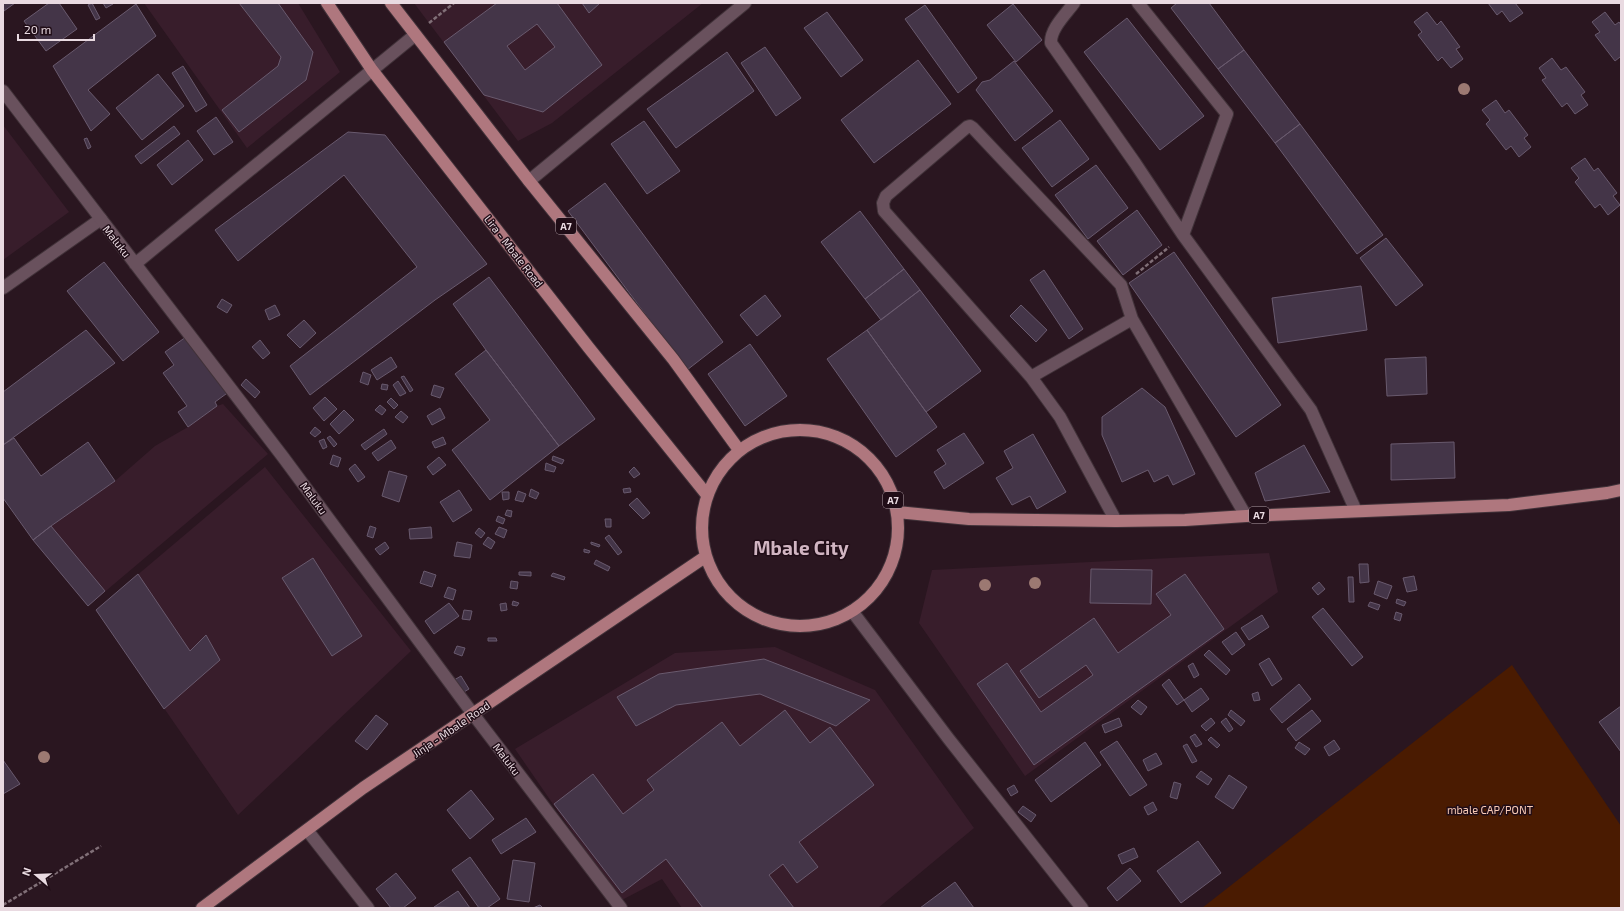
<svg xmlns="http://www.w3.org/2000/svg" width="1624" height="911" viewBox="0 0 1624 911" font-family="'Exo 2',sans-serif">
  <rect width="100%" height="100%" fill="#2a1620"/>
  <path fill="#381d2b" d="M144 3H298L340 72 247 148Z
    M414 3H703L552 123 518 141Z
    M3 125 69 212 3 260Z
    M223 404 268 454 88 606 34 540 51 526 115 481 155 446 188 427 217 406Z
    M265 467 411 651 238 815 96 610Z
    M1269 553 1278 592 1025 776 919 623 932 570Z
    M775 647 875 690 974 828 878 908H682L662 879 620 901 515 749 675 653Z"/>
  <path fill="#4a1b01" d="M1512 665 1621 826V908H1202Z"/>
  <path fill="#443548" stroke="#695a6e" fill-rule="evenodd" d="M3 3H15L4 11Z
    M49 3H59L77 29 46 51 24 21Z
    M92 3 100 18 96 20 88 5Z
    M103 3H113V4L106 8Z
    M239 3H278L313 52 306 80 239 132 222 110 278 66 281 57Z
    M497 3H557L602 65 543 112 484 95 444 42ZM537 24 555 47 525 70 507 46Z
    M582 3H600L589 13Z
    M1177 3H1209L1244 50 1218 69 1171 8Z
    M1488 3H1515L1523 13 1510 22 1502 11 1497 15Z
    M136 4 156 36 88 90 110 114 91 131 53 66Z
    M1013 4 1042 40 1016 62 987 25Z
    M925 5 977 78 958 93 905 19Z
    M827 12 863 60 841 77 804 28Z
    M1427 12 1437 25 1441 21 1460 47 1456 49 1463 59 1451 68 1442 57 1438 61 1418 35 1422 32 1414 22Z
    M1605 12 1615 25 1619 22 1621 25V59L1620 57 1615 61 1595 35 1600 32 1592 22Z
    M1127 18 1204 116 1160 150 1084 52Z
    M765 47 801 98 776 116 741 63Z
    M1244 50 1300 124 1275 143 1218 69Z
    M727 52 754 91 676 148 647 109Z
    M1552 58 1561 70 1566 67 1585 92 1581 95 1588 105 1575 114 1567 103 1562 107 1542 80 1546 78 1539 68Z
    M918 60 951 104 874 163 841 120Z
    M1014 61 1053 111 1015 141 976 90 982 82 990 80Z
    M183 66 207 105 196 112 172 73Z
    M158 74 184 106 142 140 116 108Z
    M1496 100 1505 113 1509 110 1528 135 1524 138 1531 147 1519 157 1511 146 1506 150 1486 124 1490 120 1482 110Z
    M216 117 233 142 214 155 197 131Z
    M1060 120 1089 159 1052 187 1022 148Z
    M644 121 680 171 647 194 611 144Z
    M1300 124 1383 235 1357 254 1275 143Z
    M174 126 180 134 141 164 135 156Z
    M348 132 385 135 487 264 435 300 310 395 290 366 417 267 344 175 238 261 215 230Z
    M87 138 91 147 88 149 84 139Z
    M188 140 203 160 172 185 157 165Z
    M1585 158 1594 171 1598 168 1617 193 1613 196 1620 205 1608 215 1600 204 1595 208 1575 182 1579 178 1571 168Z
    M1096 165 1128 208 1088 239 1055 195Z
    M605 183 723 342 687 370 568 211Z
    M1137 210 1162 245 1123 275 1097 241Z
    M860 211 904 269 865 299 821 242Z
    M1386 238 1423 285 1396 306 1360 258Z
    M1174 252 1281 405 1236 437 1129 283Z
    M104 262 159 332 123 361 67 291Z
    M904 269 920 290 881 320 865 299Z
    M1044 270 1083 329 1069 339 1030 280Z
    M489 277 595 419 559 446 486 350 453 304Z
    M1361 286 1367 330 1278 343 1272 298Z
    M920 290 981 371 926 412 867 330Z
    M765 295 781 316 757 336 740 315Z
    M222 299 232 305 227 313 217 307Z
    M275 305 280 315 269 320 265 310Z
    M1021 305 1047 330 1036 342 1010 316Z
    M304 320 316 333 300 348 287 335Z
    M86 330 115 363 3 445V392Z
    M867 330 937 427 896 457 827 359Z
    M190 334 230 391 215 402 217 406 188 427 178 412 187 406 163 373 174 365 165 352Z
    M260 340 270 353 263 359 252 347Z
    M750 344 787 396 745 426 708 374Z
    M486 350 559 446 490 500 452 450 490 420 455 374Z
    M391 357 397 367 377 380 371 370Z
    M1426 357 1427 394 1387 396 1385 359Z
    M363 372 371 375 368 385 360 382Z
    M404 376 413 390 410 392 401 377Z
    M246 379 260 392 255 398 241 385Z
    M398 381 406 393 400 396 393 385Z
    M382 384 388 385 387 390 381 389Z
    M434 385 444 388 440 398 431 395Z
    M1142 388 1165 407 1195 474 1173 485 1168 475 1154 482 1148 470 1122 482 1102 435V417Z
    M325 397 337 409 324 421 313 408Z
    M391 398 398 405 394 409 387 402Z
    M380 405 386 410 382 415 375 410Z
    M440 408 445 418 432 425 427 416Z
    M344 410 354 420 339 434 330 424Z
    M401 411 408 417 403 423 395 417Z
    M315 427 321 432 315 437 310 433Z
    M384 429 387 434 365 450 361 445Z
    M964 433 984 463 944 489 934 472 946 464 937 450Z
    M1033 434 1066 492 1037 509 1030 496 1012 505 996 478 1013 468 1004 451Z
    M330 436 337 444 334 447 327 438Z
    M443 437 446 444 435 448 432 442Z
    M14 438 41 476 88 442 115 481 51 526 33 540 3 498V445Z
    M324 439 327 447 323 449 319 441Z
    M391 440 396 448 378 461 372 453Z
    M1454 442 1455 478 1391 480V444Z
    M1304 445 1330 492 1265 501 1255 473Z
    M333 455 341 458 338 467 330 464Z
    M553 456 564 460 562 464 552 460Z
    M439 457 446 465 433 475 427 467Z
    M546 463 556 467 554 472 545 470Z
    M355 464 365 477 358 482 349 469Z
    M634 467 640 474 634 478 629 472Z
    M389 471 407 476 399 502 382 496Z
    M630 488 631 492 624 493 623 489Z
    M531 489 539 493 536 499 529 496Z
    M459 490 472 510 453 522 440 502Z
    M518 491 526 494 523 502 515 500Z
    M502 492H509V499L503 500Z
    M637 498 650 513 643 519 629 505Z
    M507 510 512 511 511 517 505 515Z
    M498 516 505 519 503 524 496 521Z
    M605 519H611V527H606Z
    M51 526 105 591 88 606 33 540Z
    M370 526 376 528 373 538 367 536Z
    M431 527 432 538 410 539 409 529Z
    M499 527 507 530 504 538 495 534Z
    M479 528 485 533 481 538 475 533Z
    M609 535 622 552 618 555 605 538Z
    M488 537 495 542 491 549 483 544Z
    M385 542 389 548 380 555 375 549Z
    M457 542 472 545 470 558 454 556Z
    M591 542 600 545 599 547 591 544Z
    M584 549 590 551 589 553 584 552Z
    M313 558 362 636 332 656 282 578Z
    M596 560 610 567 608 571 594 564Z
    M1359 564H1368L1369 582 1360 583Z
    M1091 569 1152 570 1151 604 1090 603Z
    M424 571 436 575 432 587 420 583Z
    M519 572H531V576L519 575Z
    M553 573 565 577 564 580 551 576Z
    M138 574 190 651 206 635 220 660 164 709 96 610Z
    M1185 574 1224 629 1034 765 977 684 1007 663 1041 712 1093 675 1086 665 1039 698 1020 671 1094 618 1118 653 1171 615 1156 594Z
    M1414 576 1417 590 1407 592 1403 578Z
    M1348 577H1353L1354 602H1349Z
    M511 581 518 582 517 589 510 588Z
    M1378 581 1392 586 1387 599 1374 594Z
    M1319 582 1325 589 1318 595 1312 588Z
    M448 587 456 590 453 600 444 597Z
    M1397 599 1406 602 1404 606 1396 603Z
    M513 601 519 603 517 606 512 605Z
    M1370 602 1380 605 1378 610 1368 606Z
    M449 603 459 616 434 634 425 621Z
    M506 603 507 610 501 611 500 604Z
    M1323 608 1363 657 1352 666 1312 617Z
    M464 610 472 611 470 620 462 619Z
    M1396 612 1402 614 1400 621 1394 619Z
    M1262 615 1269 627 1249 640 1241 628Z
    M1236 632 1245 645 1232 655 1222 642Z
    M488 638H496L497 641H488Z
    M457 646 465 648 462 656 454 653Z
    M1209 650 1230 670 1226 675 1204 655Z
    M1269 658 1282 679 1272 686 1259 664Z
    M764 659 870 700 836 726 760 694 676 705 636 726 617 697 659 674Z
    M1193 663 1199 675 1194 678 1188 666Z
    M461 676 469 689 457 696 449 683Z
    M1169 679 1184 700 1177 705 1162 685Z
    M1299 684 1311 699 1282 723 1270 709Z
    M1201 688 1209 699 1192 712 1184 700Z
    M1258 692 1260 700 1254 701 1252 694Z
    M1138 700 1147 707 1141 715 1131 707Z
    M1621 706V752L1599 722Z
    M785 710 810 743 830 727 874 785 799 842 818 867 797 883 783 864 769 875 794 908H703L666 859 622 893 554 804 593 774 623 814 654 790 647 780 722 722 740 746Z
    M1231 710 1245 721 1241 726 1228 715Z
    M1312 710 1321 721 1296 741 1287 729Z
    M376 715 388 724 367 750 355 741Z
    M1119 718 1122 726 1105 733 1102 725Z
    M1211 718 1215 723 1206 731 1201 726Z
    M1226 718 1233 729 1229 732 1221 722Z
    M1195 734 1202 744 1196 747 1190 737Z
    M1211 737 1220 745 1217 748 1208 740Z
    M1334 740 1340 749 1329 756 1324 747Z
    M1117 741 1147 785 1130 796 1100 752Z
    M1085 742 1101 765 1051 802 1035 780Z
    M1299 742 1310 749 1305 755 1295 748Z
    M1187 744 1197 761 1192 763 1183 746Z
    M1156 753 1162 764 1148 771 1143 760Z
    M3 760 20 784 3 794Z
    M1201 771 1212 779 1208 785 1196 777Z
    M1229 775 1247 787 1233 809 1215 797Z
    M1174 782 1181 784 1177 799 1170 797Z
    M1014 785 1018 792 1011 796 1007 789Z
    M471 790 494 819 470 839 447 810Z
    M1153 802 1157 810 1148 815 1144 807Z
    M1023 806 1036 815 1031 822 1018 812Z
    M526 818 536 832 501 854 492 840Z
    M1198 841 1221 873 1181 903 1157 871Z
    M1134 848 1138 857 1122 864 1118 855Z
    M470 857 500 899 487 908H479L452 870Z
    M513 860 535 863 529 902 507 899Z
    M1130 868 1141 881 1117 901 1107 888Z
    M396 873 416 898 403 908H391L376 889Z
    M955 882 974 908H920Z
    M458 891 470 908 434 907Z
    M540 905 543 908H533Z"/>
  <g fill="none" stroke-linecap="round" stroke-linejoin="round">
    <g stroke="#413239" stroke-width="14">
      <path id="lane" d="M1074 3C1066 14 1050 29 1051 43L1135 163 1183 235 1311 410 1356 511
        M1138 3 1227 114 1183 235
        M3 288 101 219
        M1031 377 1132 319
        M1116 521 1060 417 1031 377 884 211 883 203 886 196 967 127 970 126 973 128 1121 285 1132 319 1246 516"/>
    </g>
    <g stroke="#413239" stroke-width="14">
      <path id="street" d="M3 91 283 457 473 714 621 908
        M529 181 745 3
        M135 264 415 35
        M852 611 948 738 1082 908
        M307 830 368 908"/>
    </g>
    <g stroke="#413239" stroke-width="14">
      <path id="primary" d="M327 3 372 70 589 348 707 495
        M391 3 529 181 673 359 739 450
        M702 528a98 98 0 1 1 196 0a98 98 0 1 1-196 0Z
        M897 512 969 519 1116 521 1185 520 1246 516 1509 505 1607 493 1621 490
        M202 908 363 788 705 557"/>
    </g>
    <path stroke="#806f77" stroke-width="2.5" stroke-dasharray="4 2" stroke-linecap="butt" d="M429 23 454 3
      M1136 274 1169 247
      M3 905 101 846"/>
    <use href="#lane" stroke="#69515d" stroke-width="12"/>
    <use href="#street" stroke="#69515d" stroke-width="12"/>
    <use href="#primary" stroke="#af777e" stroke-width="12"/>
  </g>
  <g fill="#9c7972">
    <circle cx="1464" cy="89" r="6"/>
    <circle cx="1035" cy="583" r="6"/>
    <circle cx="985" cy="585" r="6"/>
    <circle cx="44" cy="757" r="6"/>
  </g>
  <g text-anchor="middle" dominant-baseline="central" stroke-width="3" stroke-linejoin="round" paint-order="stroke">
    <g fill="#200d17" stroke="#ad9ca4" stroke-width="1">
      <rect x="556" y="218" width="20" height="16" rx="3"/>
      <rect x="883" y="492" width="20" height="16" rx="3"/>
      <rect x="1249" y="507" width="20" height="16" rx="3"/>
    </g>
    <g font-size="10" font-weight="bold" fill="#e9dae1">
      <text x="566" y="226">A7</text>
      <text x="893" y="500">A7</text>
      <text x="1259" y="515">A7</text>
    </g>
    <g font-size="11" fill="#e9dae1" stroke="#200d17">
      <text transform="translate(117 241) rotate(52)">Maluku</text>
      <text transform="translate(514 251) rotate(52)">Lira - Mbale Road</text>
      <text transform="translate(314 498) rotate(54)">Maluku</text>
      <text transform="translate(451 729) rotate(-34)">Jinja - Mbale Road</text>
      <text transform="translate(507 759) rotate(53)">Maluku</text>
    </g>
    <g font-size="11" fill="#f9cab5" stroke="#200d17">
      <text x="1490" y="809">mbale CAP/PONT</text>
    </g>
    <g font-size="19" font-weight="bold" fill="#d1b5c2" stroke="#200d17">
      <text x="801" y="547">Mbale City</text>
    </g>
  </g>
  <rect width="1624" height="911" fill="none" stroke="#e9dae1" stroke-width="8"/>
  <g transform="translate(36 875) rotate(289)" stroke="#200d17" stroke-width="3" paint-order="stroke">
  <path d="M0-3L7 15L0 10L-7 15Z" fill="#e9dae1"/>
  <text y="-6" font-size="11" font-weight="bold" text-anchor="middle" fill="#e9dae1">N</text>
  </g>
  <path d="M18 34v6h76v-6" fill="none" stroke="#e9dae1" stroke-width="2"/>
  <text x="24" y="34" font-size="12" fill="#e9dae1" stroke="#200d17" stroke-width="3" paint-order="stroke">20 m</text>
</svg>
